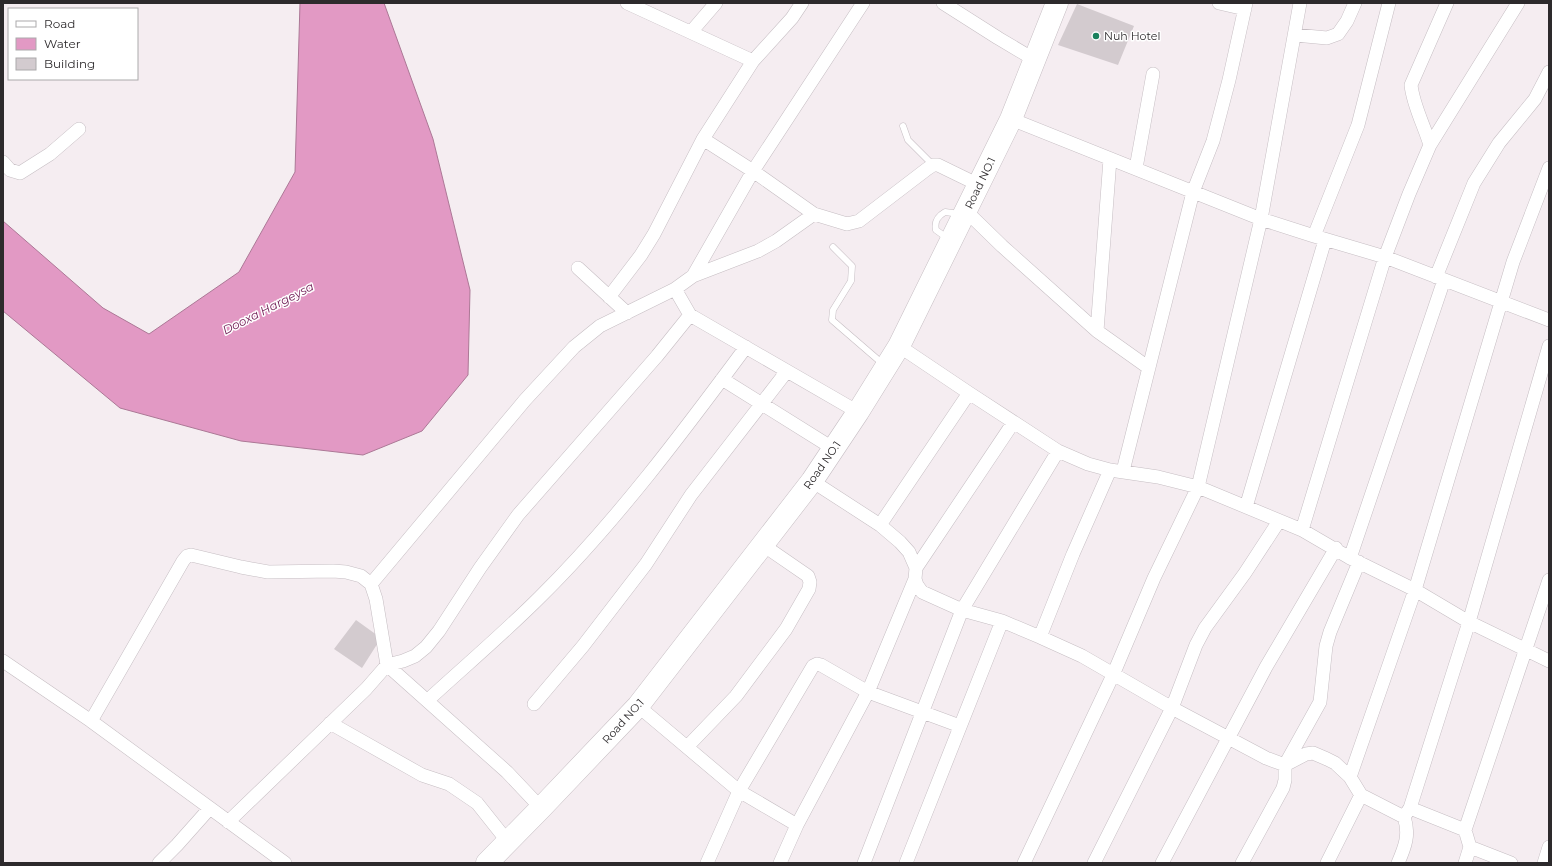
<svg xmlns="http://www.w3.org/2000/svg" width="1552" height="866" viewBox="0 0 1552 866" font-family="Montserrat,sans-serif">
  <rect width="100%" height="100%" fill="#f5edf1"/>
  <path fill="#e299c4" stroke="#ac7896" d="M300 3H384L433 139 470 290 468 375 422 431 363 455 241 441 120 408 3 311V221L103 308 149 334 239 272 295 172Z"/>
  <path fill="#d3cbcf" d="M1077 4 1134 26 1118 65 1058 45Z
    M356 620 381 638 362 668 334 649Z"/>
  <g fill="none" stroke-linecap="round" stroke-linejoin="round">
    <g stroke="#c6bec3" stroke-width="7">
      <path id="service" d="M903 126 908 140 933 165
        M947 238 936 230C934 221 938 216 945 212L960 214
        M833 247 852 266 851 281 833 310 832 320 883 364"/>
    </g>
    <g stroke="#c6bec3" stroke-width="14">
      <path id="minor" d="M627 3 753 61 792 18 802 3
        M943 3 998 38 1035 60
        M1219 3 1245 9
        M691 32 716 3
        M1295 35 1327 38 1338 34 1347 21 1355 3
        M1011 119 1261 219 1314 236 1385 257 1549 320
        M703 139 753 61
        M1430 145C1424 125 1413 105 1411 85L1447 3
        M3 162 10 170 20 173 50 154 79 129
        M1136 168 1153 74
        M966 211 1002 246 1097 331 1149 368
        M1314 236 1358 125 1389 3
        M578 268 627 313
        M693 276 753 171 863 3
        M1436 277 1474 183 1499 143 1535 99 1549 72
        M675 289 690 315 858 412
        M609 297 641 255 654 234 703 139 753 171 814 214 847 224 859 221 927 169 933 165H938L979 185
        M1097 331 1110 159
        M899 346 969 393 1058 451 1088 464 1110 470 1158 477 1198 487 1302 530 1350 558 1415 590 1469 622 1549 661
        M722 379 834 449
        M1123 471 1193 192 1213 141 1229 80 1246 3
        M812 481 880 525 900 542 909 552 916 568 915 579 917 585 922 592 962 610 1002 621 1040 637 1082 656 1172 708 1266 758 1285 765 1306 754 1313 753 1327 759 1335 763 1350 777 1361 795 1404 817C1410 834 1405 847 1398 863
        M1246 507 1325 240
        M880 525 969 393
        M1302 530 1385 257 1409 194 1430 145 1518 3
        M1350 558 1444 280
        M916 568 1013 423
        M371 584 525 400 574 347 600 326 675 289 693 276 758 251 776 241 814 214
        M1040 637 1073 554 1110 470
        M3 661 91 721 285 863
        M428 700C465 666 504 633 540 597 615 523 683 432 746 347
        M534 704 583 646 646 564 691 495 787 371
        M638 706 739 791 797 825
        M91 721 183 561 187 556 191 555 241 567 268 572 333 571 346 572 361 576 371 584 376 599 387 665 507 772 541 808
        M330 723 422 775 449 784 477 803 508 842
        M687 747 736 696 786 629 809 589 810 582 808 576 763 545
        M1350 777 1415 590 1513 262 1549 168
        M1410 808 1465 830
        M1404 817 1410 808 1469 622 1549 346
        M228 822 366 689 387 665 403 661 415 656 426 647 439 631 480 568 518 515 657 356 690 315
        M1470 847 1511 863
        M159 863 177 845 209 809
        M707 863 739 791 813 666 817 664 821 665 868 692 960 726
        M780 863 797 825 868 692 915 579
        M864 863 962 610 1058 451
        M906 863 1002 621
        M1024 863 1113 675 1154 578 1198 487 1261 219 1300 3
        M1094 863 1172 708 1196 645 1205 628 1245 573 1279 521
        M1162 863 1266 667 1336 548
        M1242 863 1283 788 1285 780V765L1320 702 1326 646 1330 632 1359 562
        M1327 863 1361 795
        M1465 863 1470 847 1465 830 1549 580
        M1544 863 1549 847"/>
    </g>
    <g stroke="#c6bec3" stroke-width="23">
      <path id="trunk" d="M487 863 541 808 638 706 812 481 858 412 899 346 1011 119 1057 3"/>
    </g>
    <use href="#service" stroke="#fff" stroke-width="6"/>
    <use href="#minor" stroke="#fff" stroke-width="13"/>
    <use href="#trunk" stroke="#fff" stroke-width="22"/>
  </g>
  <circle fill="#19815c" stroke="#fff" stroke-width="1.5" cx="1096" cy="36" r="4"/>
  <g text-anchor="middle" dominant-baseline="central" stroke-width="3" stroke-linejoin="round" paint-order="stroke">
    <g font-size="11" fill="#2d2a2c" stroke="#fff" text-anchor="start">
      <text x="1104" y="36">Nuh Hotel</text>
    </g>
    <g font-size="11" fill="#2d2a2c" stroke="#fff">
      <text transform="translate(980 183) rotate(-64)">Road NO.1</text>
      <text transform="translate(822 465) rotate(-55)">Road NO.1</text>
      <text transform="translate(623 721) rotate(-48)">Road NO.1</text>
    </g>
    <g font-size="12" font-style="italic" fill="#701c55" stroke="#fff">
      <text transform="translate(268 308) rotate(-27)">Dooxa Hargeysa</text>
    </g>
  </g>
  <rect width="1552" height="866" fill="none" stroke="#2d2a2c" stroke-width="8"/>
  <rect x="8" y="8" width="130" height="72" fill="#ffffff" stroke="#abaaab"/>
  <rect x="16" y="21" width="20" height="6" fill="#ffffff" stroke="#abaaab"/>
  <text x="44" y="28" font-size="12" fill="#2d2a2c">Road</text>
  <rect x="16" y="38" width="20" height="12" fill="#e299c4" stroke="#abaaab"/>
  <text x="44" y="48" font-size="12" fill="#2d2a2c">Water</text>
  <rect x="16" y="58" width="20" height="12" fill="#d3cbcf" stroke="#abaaab"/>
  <text x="44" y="68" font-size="12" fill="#2d2a2c">Building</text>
</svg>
